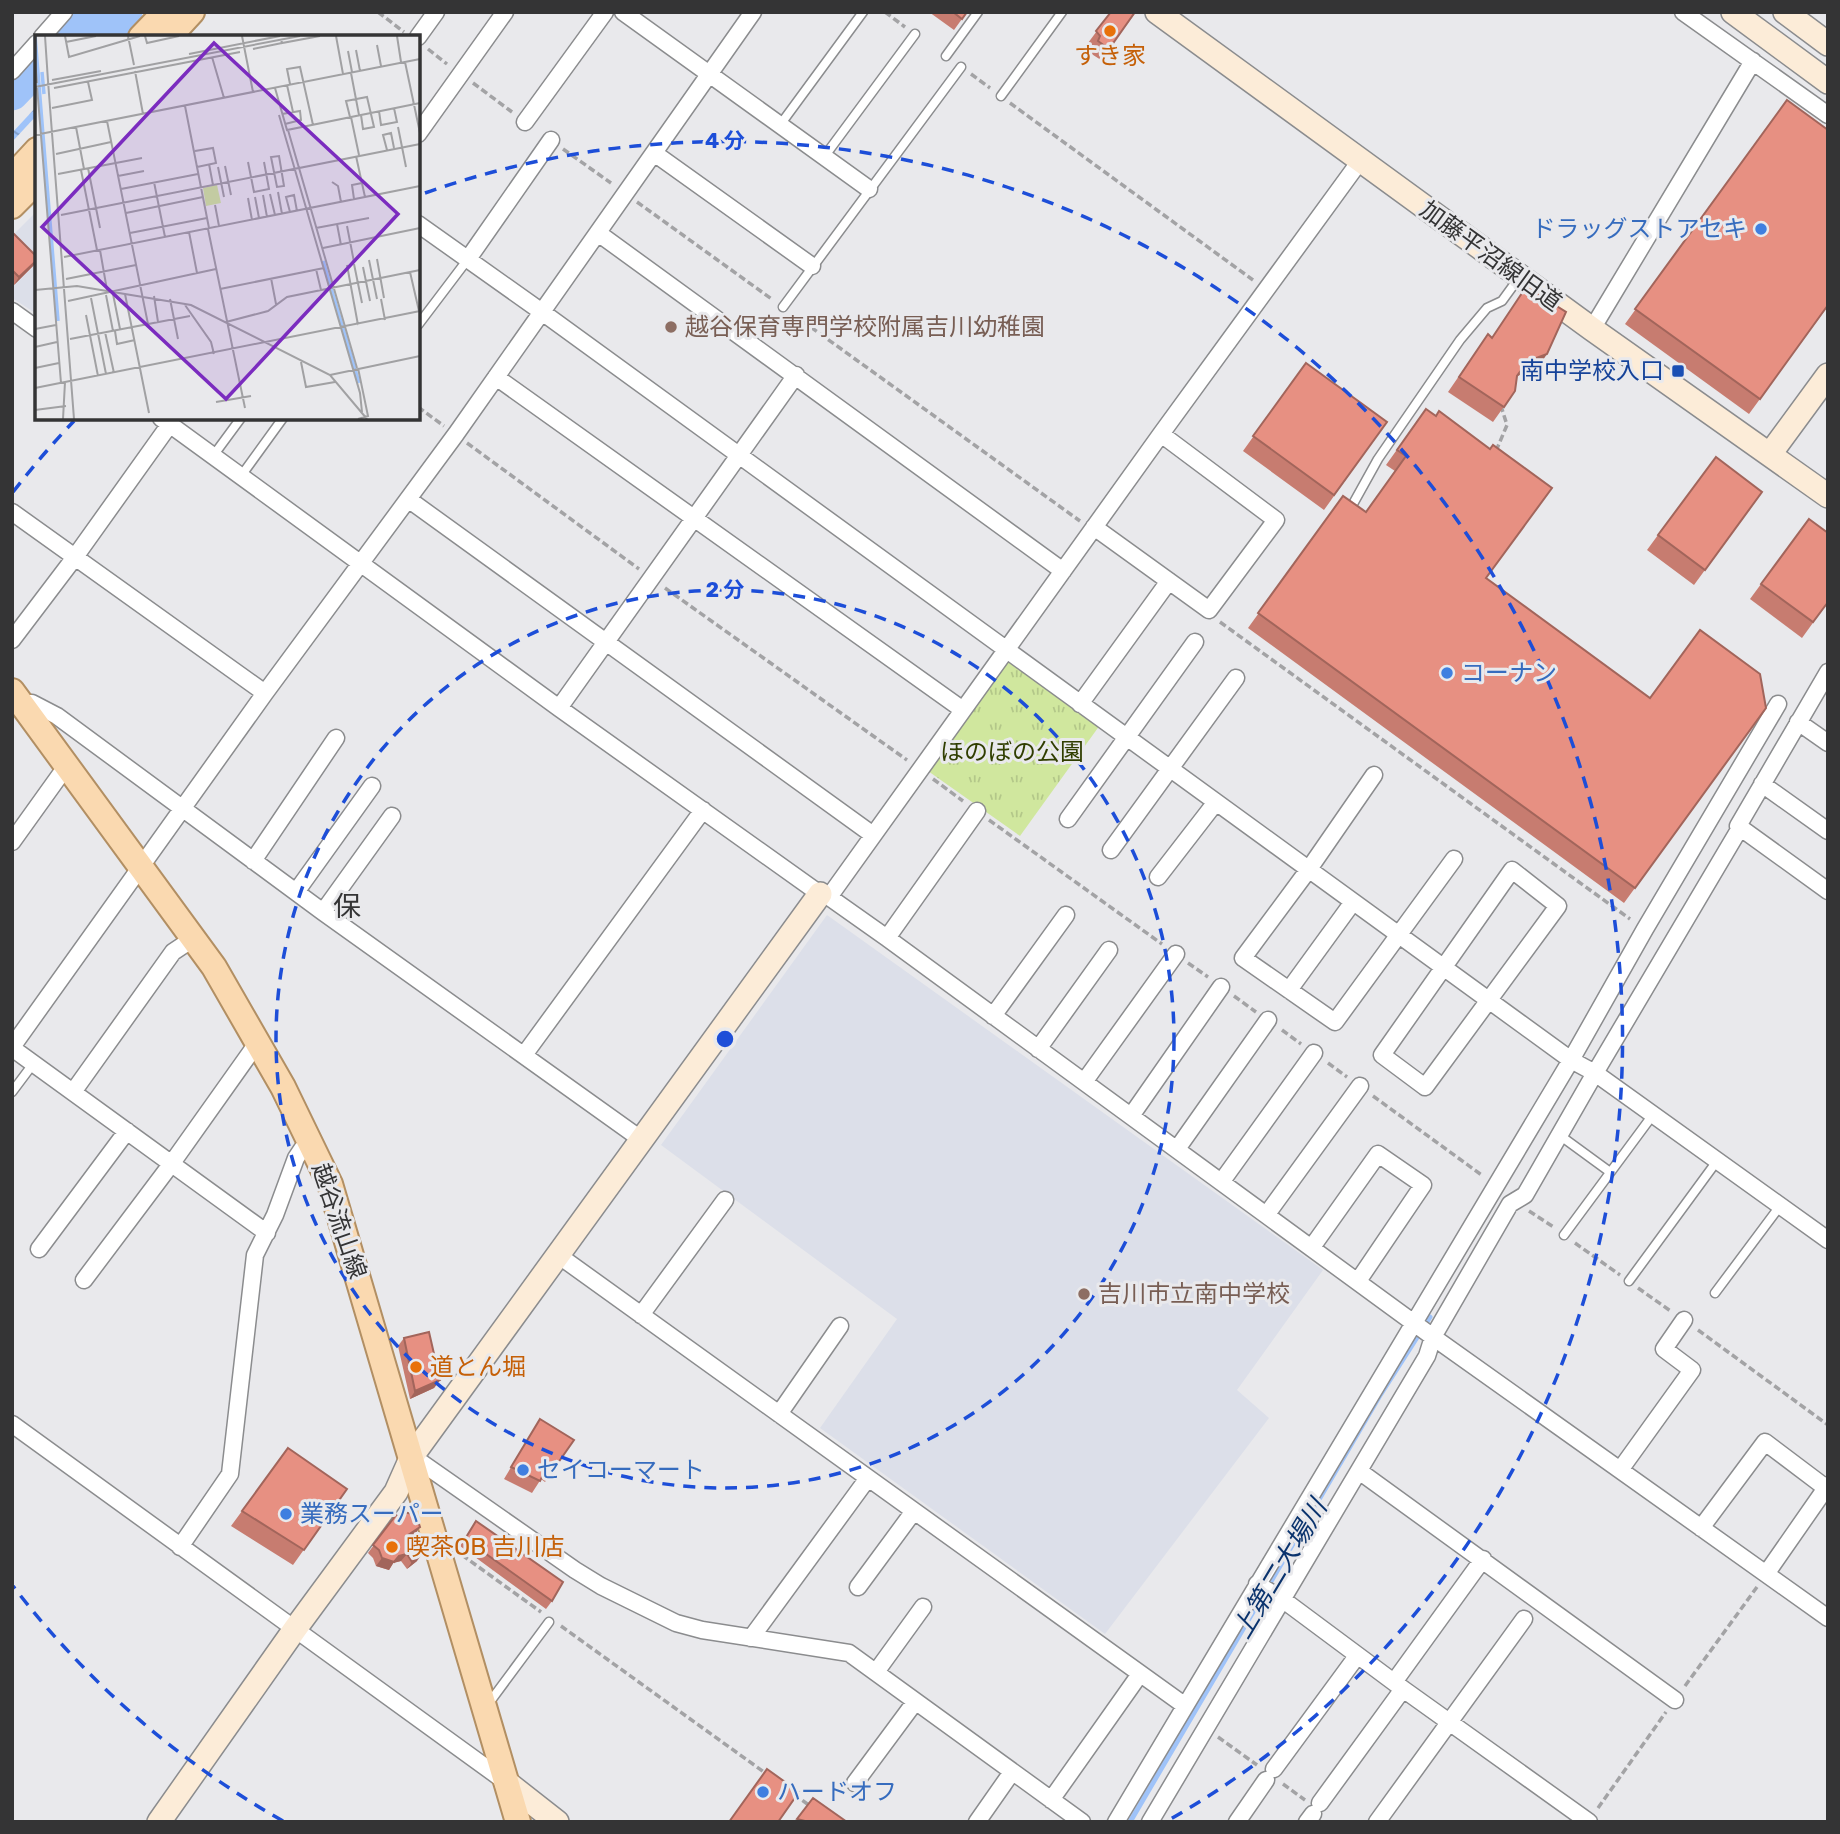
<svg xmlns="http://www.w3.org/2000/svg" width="1840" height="1834" viewBox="0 0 1840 1834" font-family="Rubik,'Noto Sans JP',sans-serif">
  <defs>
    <pattern id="park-tufts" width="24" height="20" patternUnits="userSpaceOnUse" patternTransform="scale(1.75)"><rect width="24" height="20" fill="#d0e79e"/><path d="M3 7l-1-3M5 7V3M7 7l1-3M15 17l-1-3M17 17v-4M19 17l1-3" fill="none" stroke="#b3c789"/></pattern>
    <pattern id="water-waves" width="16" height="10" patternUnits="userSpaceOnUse" patternTransform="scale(1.75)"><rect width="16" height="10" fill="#9fc3f9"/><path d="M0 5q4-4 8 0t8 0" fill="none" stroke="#829fca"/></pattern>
  </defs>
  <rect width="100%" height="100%" fill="#e9e9ec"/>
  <path fill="#dcdfe9" d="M37 211V314L12 298V236Z
    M827 915 1323 1270 1237 1390 1269 1418 1105 1634 820 1428 897 1319 661 1145Z"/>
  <path fill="url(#park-tufts)" d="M1007 663H1016L1100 725 1020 836 928 771Z"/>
  <path fill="url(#water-waves)" d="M37 106V115L12 142V133Z"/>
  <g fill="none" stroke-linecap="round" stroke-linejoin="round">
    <path stroke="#9fc3f9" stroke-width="5" d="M1130 1822 1379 1397 1430 1317"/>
    <path stroke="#9fc3f9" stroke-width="33" d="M66 37 89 12
      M103 37 126 12
      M12 94 37 68"/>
    <g stroke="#8b8c8e" stroke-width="11">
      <path id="lane" d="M946 56 978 12
        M1001 96 1062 12
        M780 125 863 12
        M824 157 915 34
        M783 307 961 67
        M418 325 468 259
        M213 456 241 418
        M241 476 283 418
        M1348 513 1378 459 1460 340 1487 308 1502 301 1518 279
        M12 1092 33 1064
        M1558 1134 1610 1172
        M1564 1235 1652 1116
        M1629 1281 1717 1161
        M1715 1293 1780 1206
        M489 1703 549 1622"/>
    </g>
    <g stroke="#8b8c8e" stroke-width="19">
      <path id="street" d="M623 12 869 189
        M1683 12 1828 115
        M42 37 64 12
        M418 37 436 12
        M12 71 37 43
        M525 122 605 12
        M418 134 505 12
        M654 153 812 266
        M418 224 542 312 1571 1060 1595 1073 1525 1195 1510 1204 1433 1337 1427 1356 1150 1822
        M598 233 1063 571
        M468 259 551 140
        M12 311 37 329
        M1592 329 1753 61
        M496 377 963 710
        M161 418 559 708 820 894 829 897 887 938 1433 1337 1828 1618
        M408 499 873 835
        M12 512 265 693
        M1094 527 1209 610 1276 520 1161 434
        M12 640 75 557 170 424
        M1828 672 1738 826 1828 891
        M20 703H32L57 716 323 912 642 1140
        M1080 704 1169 581
        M559 708 796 375
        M1798 722 1828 743
        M1374 775 1309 869 1243 958 1335 1022 1454 859
        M1762 784 1828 831
        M1068 819 1195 642
        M1740 828 1595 1073 1828 1240
        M12 842 60 775 69 769
        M1111 850 1236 678
        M253 861 336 738
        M1512 870 1558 906 1425 1087 1382 1055Z
        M1158 877 1216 802
        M296 892 372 786
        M829 897 1161 434 1360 161
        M323 912 392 816
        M887 938 977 811
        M1289 990 1353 902
        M993 1016 1066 915
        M12 1047 265 693 456 434 753 12
        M12 1048 267 1233
        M1038 1049 1109 950
        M524 1055 703 810
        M1084 1082 1176 954
        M73 1092 173 952 194 938
        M1131 1116 1221 987
        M1177 1149 1268 1020
        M1222 1181 1314 1053
        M1267 1214 1360 1086
        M1312 1247 1378 1154 1423 1185 1358 1281
        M39 1249 127 1131
        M558 1255 1184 1705
        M84 1280 172 1163 258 1042
        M641 1315 725 1200
        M779 1414 840 1326
        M12 1424 506 1782
        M412 1456 575 1570 601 1586 676 1623 702 1630 849 1653 1082 1822
        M1620 1470 1692 1370 1664 1349 1684 1320
        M1359 1471 1675 1700
        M1701 1528 1765 1442 1826 1488
        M180 1547 230 1474 255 1255 275 1215 296 1158 302 1149 312 1143
        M1766 1574 1828 1485
        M1257 1584 1282 1599 1403 1689 1589 1822
        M858 1587 914 1511
        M751 1638 868 1478
        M876 1672 923 1607
        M1394 1682 1483 1559
        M1274 1769 1357 1656
        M855 1783 915 1702
        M1051 1800 1140 1674
        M1320 1803 1403 1689
        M977 1822 1012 1772
        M1116 1822 1571 1060 1645 929 1778 704
        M1237 1822 1266 1780
        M1307 1822 1313 1814
        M1377 1822 1524 1619"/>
    </g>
    <g stroke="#8b8c8e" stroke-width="26">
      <path id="secondary" d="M1157 12 1592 329 1828 496
        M1733 12 1828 82
        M1785 12 1828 44
        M1770 454 1828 375
        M506 1782 557 1822
        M159 1822 295 1629 396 1492 412 1456 820 894"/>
    </g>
    <g stroke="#b28f63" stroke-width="28">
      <path id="primary" d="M141 37 165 12
        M169 37 192 12
        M12 177 37 150
        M12 206 37 181
        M12 691 214 967 283 1087 330 1184 518 1822"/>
    </g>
    <path stroke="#a3a3a5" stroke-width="3.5" stroke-dasharray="7 3.5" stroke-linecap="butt" d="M378 12 404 32
      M885 12 905 27
      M428 49 447 64
      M971 74 990 88
      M473 83 512 112
      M1010 103 1253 280
      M563 149 611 183
      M637 202 773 300
      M794 315 1080 521
      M418 407 444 426
      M467 443 639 569
      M1496 451 1507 425 1501 406
      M665 588 907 760
      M1220 622 1630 919
      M933 779 963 801
      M989 820 1162 944
      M1188 963 1208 977
      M1234 996 1256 1012
      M1282 1030 1301 1044
      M1328 1063 1347 1077
      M1373 1096 1483 1176
      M1529 1211 1555 1228
      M1575 1243 1620 1275
      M1638 1288 1672 1312
      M1698 1330 1828 1425
      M462 1555 541 1612
      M561 1626 768 1775
      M1685 1686 1757 1587
      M1218 1737 1257 1765
      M1283 1784 1305 1800
      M794 1794 810 1806
      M1598 1808 1666 1712"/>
    <use href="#lane" stroke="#fff" stroke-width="8"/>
    <use href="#street" stroke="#fff" stroke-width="16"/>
    <use href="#secondary" stroke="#fcecd8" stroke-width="23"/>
    <use href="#primary" stroke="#fad9b0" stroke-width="24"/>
  </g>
  <path fill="#c77c70" d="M929 12H967L954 30Z
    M1111 12H1136L1101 60 1090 53 1092 48 1088 43Z
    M1787 100 1828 306 1749 414 1625 324Z
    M12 235 37 261 33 266 14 285 12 283Z
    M1488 334 1537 369 1517 376 1515 391 1493 422 1448 392Z
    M1306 363 1387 422 1324 510 1243 451Z
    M1426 409 1486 578 1650 698 1766 708 1624 903 1248 628 1343 496 1366 512 1395 471 1386 465Z
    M1762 492 1694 585 1647 550 1658 535Z
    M1809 519 1828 602 1802 638 1750 599Z
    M404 1338 440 1380 434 1388 410 1399 398 1346Z
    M540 1419 574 1440 545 1482 541 1479 532 1493 504 1479Z
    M347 1489 293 1565 231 1526 242 1511Z
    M404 1512 420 1527 415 1534 411 1537 417 1561 407 1569 401 1561 393 1563 389 1570 376 1566 373 1558 368 1553 396 1515 400 1517Z
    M476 1521 552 1601 546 1609 460 1546Z"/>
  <path fill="#a2655b" d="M37 261 33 266 14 285 19 277Z
    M1547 354 1537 369 1517 376 1528 361Z
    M440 1380 434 1388 410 1399 415 1391Z
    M420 1527 415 1534 403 1543 408 1535Z
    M423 1553 417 1561 407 1569 412 1562Z
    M407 1554 401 1561 393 1563 399 1556Z
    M382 1558 394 1562 389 1570 376 1566Z"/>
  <path fill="#e79082" stroke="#a2655b" stroke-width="2" d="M953 12H967L962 19Z
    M1111 12H1135L1109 49 1098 41 1100 36 1096 31Z
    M1787 100 1828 130V305L1760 399 1635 309Z
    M14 234 37 257V260L19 277 12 270V235Z
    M1526 287 1566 312 1547 354 1528 361 1517 376 1515 391 1504 407 1459 377 1488 334 1492 338Z
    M1306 363 1387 422 1334 495 1253 436Z
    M1426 409 1436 416 1439 411 1490 449 1493 445 1552 488 1486 578 1650 698 1700 630 1760 674 1766 708 1635 888 1258 613 1343 496 1366 512 1406 456 1397 450Z
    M1716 457 1762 492 1705 570 1658 535Z
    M1809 519 1828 533V602L1813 622 1761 584Z
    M429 1332 440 1380 415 1391 404 1338Z
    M540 1419 574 1440 553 1470 547 1467 540 1481 511 1467Z
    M288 1448 347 1489 304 1550 242 1511Z
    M404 1512 416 1515 420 1527 408 1535 425 1543 423 1553 412 1562 407 1554 399 1556 394 1562 382 1558 379 1550 373 1545 396 1515 402 1519Z
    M476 1521 563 1582 552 1601 465 1539Z
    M767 1769 799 1792 778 1822H729Z
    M813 1798 847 1822H809L797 1819Z"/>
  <g fill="none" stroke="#1d4ed8" stroke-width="3.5" stroke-dasharray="12 9">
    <circle cx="725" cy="1039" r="449"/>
    <path d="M283 1821A898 898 0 0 1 13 1586M13 492A898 898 0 0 1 74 421M425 193A898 898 0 0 1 1167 1821"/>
  </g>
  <g fill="#e8710a" stroke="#e9e9ec" stroke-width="2.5">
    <circle cx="1110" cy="31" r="7"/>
    <circle cx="416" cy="1367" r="7"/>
    <circle cx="392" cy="1547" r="7"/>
  </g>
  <g fill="#3f7fe0" stroke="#e9e9ec" stroke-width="2.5">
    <circle cx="1761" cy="229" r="7"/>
    <circle cx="1447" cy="673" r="7"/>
    <circle cx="523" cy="1470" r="7"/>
    <circle cx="286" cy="1514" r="7"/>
    <circle cx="763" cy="1792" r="7"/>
  </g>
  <g fill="#8d6e63" stroke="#e9e9ec" stroke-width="2.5">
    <circle cx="671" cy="327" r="7"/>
    <circle cx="1084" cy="1294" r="7"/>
  </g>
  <rect fill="#1a4fb4" stroke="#e9e9ec" stroke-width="2.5" x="1671" y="364" width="14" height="14" rx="3.5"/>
  <g text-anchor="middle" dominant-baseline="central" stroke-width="6" stroke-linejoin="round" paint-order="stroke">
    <g font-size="24" fill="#c56008" stroke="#e9e9ec" text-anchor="start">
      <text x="1110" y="56" text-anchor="middle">すき家</text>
      <text x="430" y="1367">道とん堀</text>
      <text x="406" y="1547">喫茶OB 吉川店</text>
    </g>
    <g font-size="24" fill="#366cbe" stroke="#e9e9ec" text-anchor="start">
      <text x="1747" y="229" text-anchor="end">ドラッグストアセキ</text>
      <text x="1461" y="673">コーナン</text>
      <text x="537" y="1470">セイコーマート</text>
      <text x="300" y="1514">業務スーパー</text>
      <text x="777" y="1792">ハードオフ</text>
    </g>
    <g font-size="24" fill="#343435" stroke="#e9e9ec">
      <text transform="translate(1491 256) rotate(36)">加藤平沼線旧道</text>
      <text transform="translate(339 1221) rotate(71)">越谷流山線</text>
    </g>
    <g font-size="24" fill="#785e54" stroke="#e9e9ec" text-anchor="start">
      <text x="685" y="327">越谷保育専門学校附属吉川幼稚園</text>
      <text x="1098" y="1294">吉川市立南中学校</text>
    </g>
    <g font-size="24" fill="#164399" stroke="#e9e9ec" text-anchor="end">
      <text x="1664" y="371">南中学校入口</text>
    </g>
    <g font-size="24" fill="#303e00" stroke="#e9e9ec">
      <text x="1012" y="752">ほのぼの公園</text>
    </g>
    <g font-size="26" font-style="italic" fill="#0a336d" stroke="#e9e9ec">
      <text transform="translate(1280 1569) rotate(-59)">上第二大場川</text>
    </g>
    <g font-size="28" fill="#343435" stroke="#e9e9ec">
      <text x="347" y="906">保</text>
    </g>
  </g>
  <g transform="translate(35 35)">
    <rect width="385" height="385" fill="#e9e9ec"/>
    <path d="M182 150 186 168 171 171 168 153Z" fill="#d0e79e"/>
    <path fill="none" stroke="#9fc3f9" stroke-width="3.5" d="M0 1 23 286M7 37 9 59M288 226 324 348"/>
    <path fill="none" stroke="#a1a1a3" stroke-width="2" d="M10 1 13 46M30 1 34 22 105 1M93 1 99 30M110 1 112 8 144 1M207 1 218 57M301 1 308 39M362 1 366 27M246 4 247 8 285 1M31 7 61 1M342 10 346 31M218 14 247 8M321 15 325 36M313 16 317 37M154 19 245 1M177 22 189 63M0 25 2 48M370 27 385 98M100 36 108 79M316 38 324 80M17 45 66 36M13 46 39 384M255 49 252 34 265 32 278 90M252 50 258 77M2 51 26 348M0 52 265 1M19 53 205 17M240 53 252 95 385 68M150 71 174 193M17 73 57 65 53 47M344 76 346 90 362 87 359 73M247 79 265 76 266 85 250 89M244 80 325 358 327 377M315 82 311 66 332 62 339 92 328 94 326 80M316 82 324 120M72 86 113 289M41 92 49 134M363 92 371 132M253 95 264 133 385 109M0 100 385 24M352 115 348 100 356 98 359 113M160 116 178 113 181 128 162 132M21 119 76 107M244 121 249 151 242 152 236 122ZM321 121 330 162M213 127 219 157 234 154 229 127M174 129 178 150M190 131 196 160M183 132 189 162M53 133 65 193M46 135 62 215M23 139 107 123M83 141 109 136M119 147 130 202M297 147 303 151 306 167M86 154 163 139M243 157 247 179M235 159 240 180M228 160 232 182M220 162 224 183M213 163 217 185M319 164 317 150 327 148M180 170 184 191M255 177 251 162 259 160 262 176M91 178 168 162M26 180 264 133 322 333M302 189 306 210M312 191 319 227M281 193 334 183M173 194 210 373M154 197 162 238M95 198 172 183M288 213 385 193M65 215 72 255M29 222 385 151M342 224 349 263M334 225 342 264M319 229 327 268M312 230 323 290M328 232 335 266M281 234 286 255M375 237 384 276M236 243 241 269M31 244 101 230M185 254 289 233M0 255 42 251 156 270 295 340 332 384M78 259 85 294M90 259 114 378M71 260 78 296M119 261 123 287M56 263 71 339M135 264 143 304M346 264 350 285M33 266 181 234M150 270 176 307 179 319M51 280 63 341M191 287 233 276 252 262 385 235M0 294 21 290M80 296 82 309 100 305M70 297 79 338M35 304 155 281M0 312 22 307M266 327 271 352 300 347M0 333 24 328M323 333 333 381 323 384M295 340 385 321M0 353 385 276M181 367 216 361M0 375 31 371M28 384 30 347"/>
    <path fill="#7b2cbf" fill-opacity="0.15" stroke="#7b2cbf" stroke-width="3.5" d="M179 8 363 179 191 364 7 192Z"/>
    <rect width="385" height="385" fill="none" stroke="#343435" stroke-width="3.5"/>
  </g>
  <circle cx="725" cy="1039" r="10" fill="#1d4ed8" stroke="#e9e9ec" stroke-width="3.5"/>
  <g font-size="21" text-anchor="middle" font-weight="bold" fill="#1d4ed8" stroke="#e9e9ec" stroke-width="6" stroke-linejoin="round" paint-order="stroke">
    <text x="725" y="148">4 分</text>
    <text x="725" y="597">2 分</text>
  </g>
  <rect width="1840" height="1834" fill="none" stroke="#343435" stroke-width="28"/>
</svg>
